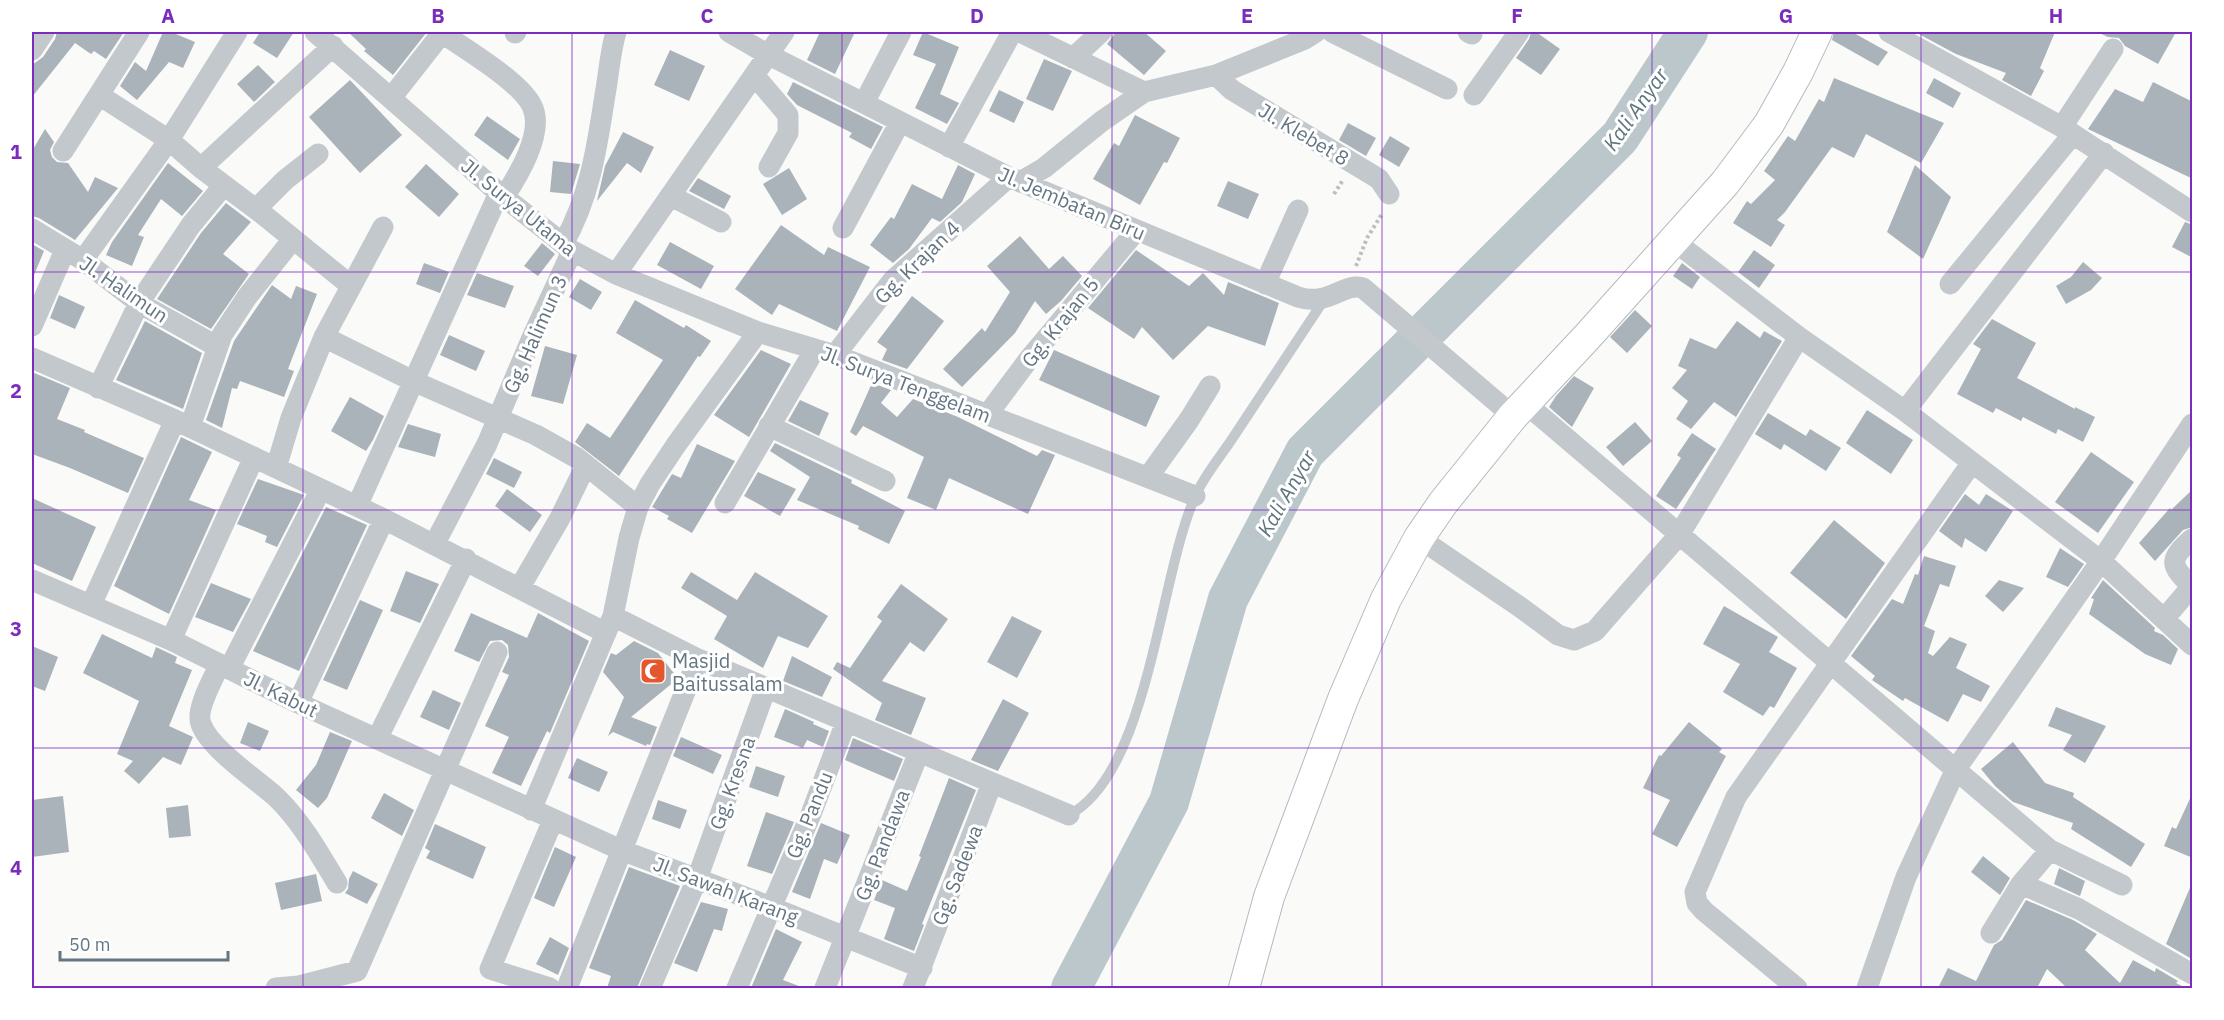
<svg xmlns="http://www.w3.org/2000/svg" width="2224" height="1020" viewBox="0 0 2224 1020" font-family="'IBM Plex Sans',sans-serif">
  <rect width="100%" height="100%" fill="#fafaf8"/>
  <g fill="none" stroke-linecap="round" stroke-linejoin="round">
    <path stroke="#bbc7cb" stroke-width="40" d="M1071 988 1169 802 1228 599 1305 452 1620 137 1688 32"/>
  </g>
  <path fill="#aab3b9" d="M57 32H124L106 59 94 51 91 54 75 43 32 97V65L43 57 55 39Z
    M163 32H171L195 42 183 68 169 62 137 100 120 86 135 62 146 71Z
    M260 32H294L277 58 253 43Z
    M348 32H427L393 75 364 51 366 49Z
    M820 32H855L835 74 807 60Z
    M923 32 959 47 940 94 959 103 947 124 915 108 936 64 913 55Z
    M1116 32H1144L1166 51 1144 75 1107 44Z
    M1531 32H1536L1560 49 1541 75 1516 58 1529 39Z
    M1834 32H1852L1888 52 1878 66 1832 40Z
    M1915 32H2055L2040 68 2044 71 2031 96 2002 80 2006 73 1956 54Z
    M2097 32H2176L2158 64 2125 46 2119 38 2108 37Z
    M670 50 705 66 689 101 654 85Z
    M1044 59 1072 71 1053 111 1026 99Z
    M258 65 275 82 254 102 237 84Z
    M1834 78 1944 123 1921 163 1866 134 1854 158 1832 147 1785 212 1777 220 1785 225 1771 247 1733 223 1747 201 1751 204 1775 180 1764 171 1788 136 1795 141 1819 99 1824 102Z
    M1934 78 1961 93 1953 108 1926 93Z
    M350 80 402 135 360 173 309 117Z
    M793 82 883 127 871 149 849 137 852 133 797 105 787 94Z
    M2153 82 2193 102V179L2088 129 2115 89 2143 102Z
    M999 90 1024 102 1014 123 989 111Z
    M1135 115 1180 138 1167 163 1164 162 1140 205 1093 179 1114 143 1119 146Z
    M487 116 520 139 508 160 474 135Z
    M1348 123 1376 138 1366 156 1339 140Z
    M45 129 54 142 50 150 52 157 57 162 68 163 88 192 95 177 118 188 75 240 39 218 32 216V151Z
    M623 132 654 147 641 173 627 163 597 201 605 166Z
    M1390 136 1410 148 1399 167 1379 155Z
    M553 161 580 164 571 194 550 192Z
    M168 163 203 191 182 216 161 199 138 235 144 237 132 266 106 255 112 242Z
    M426 164 459 194 439 217 405 187Z
    M958 165 975 174 962 202 940 222 932 218 909 249 893 263 870 245 891 217 894 219 912 184 942 199Z
    M1915 165 1951 197 1923 259 1887 232Z
    M789 168 807 199 782 215 763 184Z
    M698 178 731 196 724 209 689 191Z
    M1228 181 1259 194 1248 219 1217 206Z
    M226 203 251 222 223 254 249 274 211 329 157 299 201 233Z
    M2185 222 2193 225V258L2172 247Z
    M781 225 824 255 828 247 870 267 837 331 779 304 772 315 735 289Z
    M1020 236 1049 269 1063 256 1082 276 1061 301 1046 314 1035 301 1015 333 962 387 943 369 982 328 985 332 1010 292 987 266Z
    M670 242 714 266 701 289 657 265Z
    M542 243 555 254 538 276 524 266Z
    M32 244 44 251 32 280Z
    M1136 250 1189 286 1203 273 1224 295 1228 282 1279 303 1265 346 1208 326 1173 360 1142 327 1134 339 1088 308Z
    M1754 250 1775 265 1759 288 1738 272Z
    M2083 262 2102 278 2091 290 2066 304 2056 286 2071 277Z
    M424 263 449 272 440 293 416 284Z
    M1682 263 1700 277 1692 289 1673 276Z
    M477 273 514 286 505 308 467 295Z
    M580 279 602 292 591 310 569 297Z
    M272 285 291 299 296 286 317 294 288 369 294 371 284 397 240 381 237 389 232 388 222 428 206 420 234 341Z
    M59 295 85 307 75 329 50 318Z
    M912 296 944 321 907 369 882 360 887 349 877 342Z
    M635 300 684 328 686 325 711 341 700 357 698 356 619 476 575 442 587 423 610 438 663 360 616 333Z
    M1635 310 1652 326 1627 353 1610 337Z
    M1992 319 2036 343 2017 378 2075 409V407L2095 417 2083 442 2058 429 2056 434 2023 417 2021 421 1996 408 1993 413 1957 394 1981 349 1973 344Z
    M145 321 202 353 183 409 116 380Z
    M1737 321 1760 338 1764 331 1782 341 1736 417 1714 402 1691 429 1676 419 1688 401 1672 388 1687 370 1678 366 1690 338 1716 349Z
    M449 335 485 351 476 371 440 355Z
    M545 346 577 355 563 404 531 396Z
    M761 350 791 364 749 437 714 415Z
    M1054 350 1160 396 1146 427 1039 380Z
    M32 372 70 388 57 419 85 430 84 432 144 458 128 493 70 468 32 454Z
    M1574 376 1594 388 1572 427 1549 407 1556 396Z
    M872 383 891 390 881 403 897 417 913 399 958 417 1037 456 1042 450 1055 455 1028 514 949 478 936 510 907 498 924 457 863 426 856 436 850 432Z
    M350 397 384 416 373 440 366 451 331 431Z
    M800 400 829 413 819 436 788 421Z
    M1867 410 1913 440 1891 474 1846 443Z
    M1768 413 1806 436 1810 429 1841 448 1826 471 1784 444 1781 450 1755 434Z
    M1635 422 1652 441 1623 466 1606 447Z
    M408 424 441 434 435 457 398 447Z
    M1692 433 1716 449 1676 509 1656 496 1681 458 1677 455Z
    M181 437 212 452 189 500 216 510 169 614 114 586Z
    M775 443 852 480 851 483 905 511 889 544 858 529 859 526 797 500 810 477 770 451Z
    M697 444 735 461 692 533 667 519 669 516 652 507 672 474 681 478Z
    M2091 452 2134 482 2098 533 2055 502Z
    M494 458 522 472 514 488 486 474Z
    M758 472 796 489 780 516 744 496Z
    M258 479 304 495 277 547 265 542 267 536 237 524Z
    M507 489 542 515 530 532 495 506Z
    M2193 489V527L2183 530 2155 561 2139 543 2170 508 2171 510Z
    M1965 494 1979 505 1986 494 2013 511 1986 552 1965 538 1962 548 1939 531Z
    M32 498 96 527 72 581 32 563Z
    M326 507 367 525 299 671 253 651Z
    M1834 520 1885 563 1846 619 1790 573Z
    M2060 548 2084 564 2068 587 2046 577Z
    M1924 556 1956 566 1949 587 1940 584 1924 626 1935 631 1928 653 1933 656 1950 637 1967 644 1956 668 1990 686 1981 702 1963 694 1948 722 1905 698 1903 701 1872 680 1875 676 1851 656 1892 599 1903 604 1915 574 1918 575Z
    M406 571 439 584 420 623 390 611Z
    M691 572 737 600 755 572 828 616 808 648 778 636 763 668 714 639 727 616 681 588Z
    M1999 580 2024 588 2003 612 1985 596Z
    M2103 580 2155 628 2154 631 2163 635 2178 649 2171 665 2145 654 2089 614 2094 599 2091 598Z
    M211 583 251 599 233 632 195 617Z
    M901 584 948 619 924 652 910 642 882 681 926 698 911 735 875 720 882 703 833 669 837 662 850 668 882 621 877 617Z
    M360 600 383 610 347 690 323 680Z
    M1724 606 1778 637 1769 652 1797 668 1774 708 1770 706 1763 716 1723 692 1740 664 1703 644Z
    M471 613 527 638 538 613 589 641 550 733 547 731 521 786 492 773 509 737 485 726 509 675 502 672 509 657 508 645 502 640 490 641 479 662 454 651Z
    M1012 616 1042 631 1017 678 987 662Z
    M102 634 152 658 156 647 177 657 175 663 192 670 169 726 193 737 181 765 163 757 139 784 124 771 133 761 117 754 139 701 83 673Z
    M634 641 658 653 677 677 675 681 631 717 657 727 650 745 647 744 646 746 613 732 608 736 624 697 603 672 611 653 616 655Z
    M32 646 58 657 45 691 32 686Z
    M792 656 832 677 822 697 783 681Z
    M433 690 461 703 449 730 420 717Z
    M1003 699 1029 713 998 771 971 760Z
    M2056 707 2106 726 2085 763 2063 750 2072 735 2048 726Z
    M785 709 814 722 813 724 829 731 823 747 807 740 803 748 774 737Z
    M248 722 269 731 260 751 240 743Z
    M1689 722 1722 749 1719 752 1726 756 1677 847 1652 834 1670 800 1643 788 1659 755 1661 756Z
    M330 732 352 741 327 798 318 808 296 790 316 765Z
    M681 737 722 755 713 774 673 756Z
    M853 738 903 759 894 781 845 760Z
    M2013 742 2045 783 2074 793 2073 797 2145 844 2131 867 2071 829 2073 823 2013 802 1995 786 1981 769Z
    M577 758 608 772 599 792 568 778Z
    M756 766 785 776 778 797 749 787Z
    M949 778 976 790 922 924 924 925 914 951 884 939 895 908 874 900 882 880 907 891 921 857 919 856Z
    M2193 792V858L2164 846 2172 827 2176 829Z
    M384 793 414 810 402 836 371 818Z
    M63 796 69 852 32 857V800Z
    M658 800 687 810 680 829 652 819Z
    M188 805 191 836 169 838 166 808Z
    M766 812 794 822 772 874 747 866Z
    M821 823 850 835 837 864 824 859 810 899 792 892Z
    M435 824 486 847 473 879 426 858 430 851 425 848Z
    M555 847 576 857 554 907 534 898Z
    M1983 856 2010 878 2000 895 1971 872Z
    M629 867 680 886 637 988H607L611 976 589 968Z
    M2059 868 2085 881 2080 896 2054 884Z
    M353 871 378 884 367 904 345 893 348 889 349 879Z
    M316 874 322 901 281 910 275 883Z
    M2192 883 2193 953 2190 958 2166 944Z
    M2026 900 2073 920 2097 934 2085 950 2120 983 2133 960 2155 972 2156 968 2178 981 2176 983 2186 988H2067L2047 969 2037 988H1938L1948 968 1976 981 1994 945 2002 940Z
    M701 902 728 909 722 931 714 929 697 972 674 963Z
    M776 929 802 942 783 980 799 986 798 988H751Z
    M550 937 569 948 558 975 536 964Z"/>
  <g fill="none" stroke-linecap="round" stroke-linejoin="round">
    <g stroke="#b3babf" stroke-width="32">
      <path id="secondary" d="M1244 988 1269 897 1343 699 1386 599 1419 538 1443 503 1513 416 1587 337 1725 183 1769 124 1798 72 1817 32"/>
    </g>
    <path stroke="#bbbfc2" stroke-width="4" stroke-dasharray="3 3" stroke-linecap="butt" d="M1334 194 1343 180
      M1356 266 1367 238 1382 214"/>
    <path stroke="#c3c8cc" stroke-width="10" d="M1069 815C1149 773 1159 577 1195 497 1204 475 1222 455 1234 436 1264 390 1294 345 1324 300"/>
    <path stroke="#c3c8cc" stroke-width="21" d="M315 32 499 193 571 250 616 274 784 32
      M729 32 767 54 1009 177 1298 297C1329 307 1343 282 1363 288L1513 416
      M1020 32 1144 92
      M1332 32 1447 89
      M1468 32 1472 34
      M1889 32 2062 127 2192 212
      M442 33C465 49 521 82 532 106 545 132 518 176 504 197
      M515 33 516 32
      M32 50 44 32
      M1073 58 1101 32
      M754 75 788 115V133L769 167
      M1216 75 1232 90 1379 179 1389 194
      M99 95 169 140 201 168 265 216 350 285
      M1474 95 1519 32
      M391 98 442 33
      M864 103 901 32
      M2062 127 2113 49
      M949 147 1012 32
      M63 151 139 32
      M201 168 333 46
      M1020 182 1044 168 1102 121 1144 92 1216 75 1305 39 1316 32
      M671 196 721 222
      M256 209 285 180 318 154
      M843 228 900 122
      M32 229 83 260 139 303 218 347
      M1674 241 1799 337 1905 411 2101 561 2192 645
      M563 244C590 197 597 147 605 95 609 73 610 52 616 32
      M83 260 169 140 237 32
      M616 274 758 332 835 355 1195 496
      M1265 284 1298 210
      M1950 284 2073 134
      M32 326 65 250
      M324 337 413 381 536 435 577 458 638 507
      M835 355 893 280 1009 177
      M32 358 175 420 384 519 606 633
      M98 388 139 303 191 225 224 185
      M1525 403 2050 850 2122 885
      M1905 411 2104 153
      M987 415 1029 359 1136 231
      M769 426 885 481
      M190 427 222 335 247 297 293 239
      M276 468 291 418 324 337 383 227
      M1148 477 1189 420 1210 386
      M725 503 815 349
      M357 506 499 193
      M1419 538 1520 607 1558 635 1574 640 1595 631 1679 535 1799 337
      M2192 539C2167 561 2171 565 2192 587
      M435 543 487 444 531 340 572 251
      M32 580 171 640 298 703 621 850 771 907 922 968
      M520 587 560 518 586 465
      M91 605 175 420
      M613 616 698 659 1069 815
      M2164 619 2192 586
      M171 640 254 457
      M220 664C214 677 195 710 201 724 210 749 256 779 276 797 301 821 319 853 337 883
      M229 669 321 489
      M298 703 384 519
      M377 739 466 559
      M531 810 613 616 629 538 638 507 650 484 676 445 758 332
      M2021 884 2079 909 2192 974
      M1991 933 2021 884 2050 850
      M276 988 299 986 357 971 497 652
      M550 988 490 969 553 820
      M567 988 698 659
      M650 988 697 879 766 688
      M737 988 811 814 846 722
      M825 988 919 752
      M913 988 992 783
      M1797 988 1704 911 1697 903 1695 892 1736 797 1971 464
      M1867 988 1906 877 1956 769 2101 561 2192 424"/>
    <use href="#secondary" stroke="#fff" stroke-width="30"/>
  </g>
  <path fill="none" stroke="#7b2cbf" stroke-width="1.5" stroke-opacity="0.55" d="M303 32V988M572 32V988M842 32V988M1112 32V988M1382 32V988M1652 32V988M1921 32V988M32 272H2192M32 510H2192M32 748H2192"/>
  <defs>
    <g id="mosque-square" transform="scale(1.35)"><rect x="-9" y="-9" width="18" height="18" rx="4" fill="#e4572e" stroke="#fff"/><path d="M3.5-4.9A6 6 0 1 0 3.5 4.9A5 5 0 1 1 3.5-4.9Z" fill="#fff"/></g>
  </defs>
  <g fill-rule="evenodd">
    <use href="#mosque-square" x="653" y="671"/>
  </g>
  <g text-anchor="middle" dominant-baseline="central" stroke-width="6" stroke-linejoin="round" paint-order="stroke">
    <g font-size="20" fill="#657683" stroke="#fff">
      <text transform="translate(1304 134) rotate(31)">Jl. Klebet 8</text>
      <text transform="translate(1072 203) rotate(23)">Jl. Jembatan Biru</text>
      <text transform="translate(519 207) rotate(39)">Jl. Surya Utama</text>
      <text transform="translate(917 262) rotate(-44)">Gg. Krajan 4</text>
      <text transform="translate(124 289) rotate(34)">Jl. Halimun</text>
      <text transform="translate(1060 322) rotate(-51)">Gg. Krajan 5</text>
      <text transform="translate(535 334) rotate(-66)">Gg. Halimun 3</text>
      <text transform="translate(906 384) rotate(21)">Jl. Surya Tenggelam</text>
      <text transform="translate(281 694) rotate(26)">Jl. Kabut</text>
      <text transform="translate(732 783) rotate(-70)">Gg. Kresna</text>
      <text transform="translate(809 815) rotate(-68)">Gg. Pandu</text>
      <text transform="translate(882 845) rotate(-69)">Gg. Pandawa</text>
      <text transform="translate(957 875) rotate(-69)">Gg. Sadewa</text>
      <text transform="translate(726 890) rotate(21)">Jl. Sawah Karang</text>
    </g>
    <g font-size="20" fill="#657683" stroke="#fff" text-anchor="start">
      <text x="672" y="660">Masjid<tspan x="672" dy="23">Baitussalam</tspan></text>
    </g>
    <g font-size="21" font-style="italic" fill="#60757c" stroke="#fff">
      <text transform="translate(1635 109) rotate(-55)">Kali Anyar</text>
      <text transform="translate(1286 493) rotate(-60)">Kali Anyar</text>
    </g>
  </g>
  <rect width="2224" height="1020" fill="none" stroke="#ffffff" stroke-width="66"/>
  <path d="M60 951v9h168v-9" fill="none" stroke="#657683" stroke-width="3"/>
  <text x="69" y="951" font-size="18" fill="#657683" stroke="#ffffff" stroke-width="4.5" paint-order="stroke">50 m</text>
  <rect x="33" y="33" width="2158" height="954" fill="none" stroke="#7b2cbf" stroke-width="2"/>
  <g font-size="20" text-anchor="middle" font-weight="bold" fill="#7b2cbf">
    <text x="168" y="23">A</text>
    <text x="438" y="23">B</text>
    <text x="707" y="23">C</text>
    <text x="977" y="23">D</text>
    <text x="1247" y="23">E</text>
    <text x="1517" y="23">F</text>
    <text x="1786" y="23">G</text>
    <text x="2056" y="23">H</text>
    <text x="16" y="159">1</text>
    <text x="16" y="398">2</text>
    <text x="16" y="636">3</text>
    <text x="16" y="875">4</text>
  </g>
</svg>
